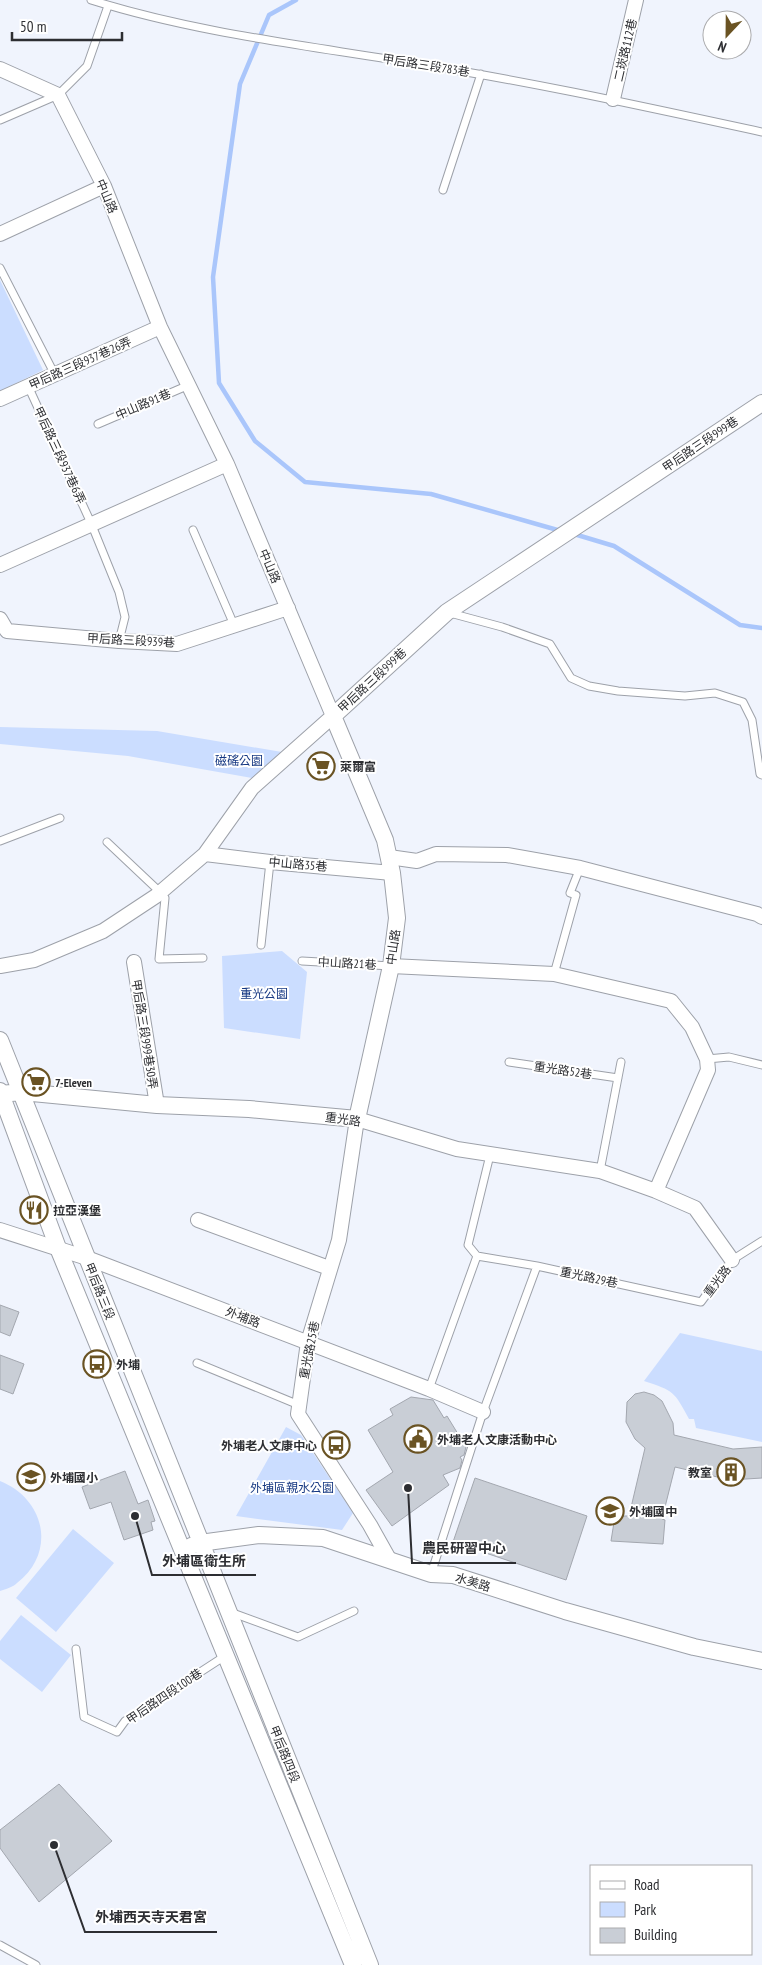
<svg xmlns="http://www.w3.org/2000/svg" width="762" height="1965" viewBox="0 0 762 1965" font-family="'PT Sans Narrow','Noto Sans TC',sans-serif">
  <rect width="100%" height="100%" fill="#f0f4fd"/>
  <path fill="#cbddff" d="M0 280 43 370 0 391Z
    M0 727 157 731 282 752 252 778 128 756 0 744Z
    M282 951 307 972 300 1039 224 1028 222 956Z
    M680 1333 762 1351V1442L696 1428 694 1419H689C674 1391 674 1391 644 1381Z
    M286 1427 301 1435 353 1513 342 1530 236 1516Z
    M0 1481C45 1499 57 1552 17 1583 13 1587 6 1589 0 1591Z
    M73 1529 114 1563 56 1632 16 1598Z
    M21 1615 71 1655 42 1692 0 1659V1641Z"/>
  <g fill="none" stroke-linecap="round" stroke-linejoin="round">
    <path stroke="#aac6fb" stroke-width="4.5" d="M296 0 269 15 240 84 213 277 219 383 255 441 305 482 431 494 561 531
      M574 534 614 546 740 625 762 628"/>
  </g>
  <path fill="#c9ced6" stroke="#a3a7af" d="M42 1074 45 1084 28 1083 26 1079Z
    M0 1305 19 1312 10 1336 0 1332Z
    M0 1355 24 1364 13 1394 0 1389Z
    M644 1392 654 1395 662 1401 673 1423 674 1435 733 1449 762 1447V1478L730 1480 675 1467 662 1519 665 1520 663 1544 611 1541 615 1516H629L645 1448 635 1439 626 1422 627 1402 635 1394Z
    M411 1397 433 1400 444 1418 447 1416 466 1447 464 1455 460 1457 462 1460 460 1468 443 1475 449 1485 392 1526 366 1490 393 1472 368 1430 393 1415 390 1409Z
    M125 1471 138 1504 148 1500 155 1521 151 1522 153 1530 124 1540 111 1502 90 1509 82 1487Z
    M475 1478 587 1516 566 1580 453 1542Z
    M59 1784 112 1841 39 1902 0 1848V1830Z"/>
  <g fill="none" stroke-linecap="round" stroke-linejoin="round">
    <g stroke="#9da1a9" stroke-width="9">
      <path id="service" d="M91 0C199 34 313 46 424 65 538 83 650 108 762 132
        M0 120 58 95 87 66 108 6
        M443 190 481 74
        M0 268 55 375
        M28 386 91 523 119 592 125 617 119 641
        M98 424 189 385
        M193 530 234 625
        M450 613 502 627 550 644 571 678 589 686 618 691 685 696 715 693 743 702 752 720 760 774 762 775
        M0 841 60 818
        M107 842 160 892 165 898 159 959 203 958
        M261 945 270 862
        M302 961 391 966
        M554 974 576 895 570 893 580 868
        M707 1059 729 1057 762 1065
        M509 1062 618 1078
        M600 1171 621 1062
        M477 1256 537 1266 701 1302 732 1260 762 1241
        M197 1363 299 1405
        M429 1389 477 1256 468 1245 490 1155
        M431 1574 483 1412 537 1266
        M230 1612 298 1637 354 1611
        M76 1649 84 1717 117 1732 125 1721 225 1656
        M0 1945 36 1965"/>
    </g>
    <g stroke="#9da1a9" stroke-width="16">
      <path id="minor" d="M0 69 58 95 104 186 160 327 227 464 333 716 252 788 205 854 156 896 103 931 34 960 0 966
        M613 99 636 0
        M0 234 104 186
        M0 399 160 327
        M0 565 227 464
        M0 619 7 631 119 641 177 644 288 608
        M205 854 270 862 392 873
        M389 857 417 861 436 854 507 855 580 868 757 914 762 917
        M134 962 157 1105
        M391 966 554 974 671 1001 692 1027 707 1059 708 1070 656 1191
        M198 1220 329 1268
        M0 1230 87 1258 429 1389 483 1412
        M389 1559 370 1525 298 1414 308 1342 339 1240 357 1119 457 1149 600 1171 656 1191 695 1208 732 1260"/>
    </g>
    <g stroke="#9da1a9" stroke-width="18">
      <path id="tertiary" d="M0 1040 370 1965
        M0 1091 58 1248 353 1965
        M0 1094 22 1092 157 1105 249 1109 357 1119 391 966 397 918 392 873 385 840 333 716 447 612 762 403
        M191 1546 200 1543 259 1535 323 1538 431 1574 453 1575 565 1611 694 1647 762 1661"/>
    </g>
    <use href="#service" stroke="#fff" stroke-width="7"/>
    <use href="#minor" stroke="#fff" stroke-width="14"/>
    <use href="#tertiary" stroke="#fff" stroke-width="16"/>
  </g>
  <defs>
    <g id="supermarket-ring" transform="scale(1.4375)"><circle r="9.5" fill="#fff" stroke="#6a5323" stroke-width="1.5"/><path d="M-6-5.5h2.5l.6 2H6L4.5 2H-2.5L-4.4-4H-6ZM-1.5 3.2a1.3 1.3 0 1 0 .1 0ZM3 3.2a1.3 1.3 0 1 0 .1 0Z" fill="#6a5323"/></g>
    <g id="restaurant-ring" transform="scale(1.4375)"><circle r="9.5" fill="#fff" stroke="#6a5323" stroke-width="1.5"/><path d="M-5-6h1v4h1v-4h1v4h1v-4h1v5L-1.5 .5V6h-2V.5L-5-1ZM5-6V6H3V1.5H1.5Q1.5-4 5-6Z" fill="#6a5323"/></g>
    <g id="bus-ring" transform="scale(1.4375)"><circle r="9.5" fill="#fff" stroke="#6a5323" stroke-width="1.5"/><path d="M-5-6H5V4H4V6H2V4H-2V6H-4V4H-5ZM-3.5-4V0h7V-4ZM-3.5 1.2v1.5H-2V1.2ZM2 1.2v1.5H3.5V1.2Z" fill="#6a5323"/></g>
    <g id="civic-ring" transform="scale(1.4375)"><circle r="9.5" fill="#fff" stroke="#6a5323" stroke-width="1.5"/><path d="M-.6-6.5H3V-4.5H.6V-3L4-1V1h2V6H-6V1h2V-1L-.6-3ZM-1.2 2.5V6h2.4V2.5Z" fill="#6a5323"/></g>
    <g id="building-ring" transform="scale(1.4375)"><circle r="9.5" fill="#fff" stroke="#6a5323" stroke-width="1.5"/><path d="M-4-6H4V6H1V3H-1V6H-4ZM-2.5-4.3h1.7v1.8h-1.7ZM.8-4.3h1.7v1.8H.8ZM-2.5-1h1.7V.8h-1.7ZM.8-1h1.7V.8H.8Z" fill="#6a5323"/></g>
    <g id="school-ring" transform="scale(1.4375)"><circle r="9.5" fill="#fff" stroke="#6a5323" stroke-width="1.5"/><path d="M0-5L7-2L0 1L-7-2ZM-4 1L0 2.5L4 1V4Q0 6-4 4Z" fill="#6a5323"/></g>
  </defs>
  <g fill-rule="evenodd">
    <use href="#supermarket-ring" x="321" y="766"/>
    <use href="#supermarket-ring" x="36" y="1082"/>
    <use href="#restaurant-ring" x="34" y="1210"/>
    <use href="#bus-ring" x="97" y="1364"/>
    <use href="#civic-ring" x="418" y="1439"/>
    <use href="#bus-ring" x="336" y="1445"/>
    <use href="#building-ring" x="731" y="1472"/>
    <use href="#school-ring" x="31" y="1477"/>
    <use href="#school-ring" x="610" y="1511"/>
  </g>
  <g text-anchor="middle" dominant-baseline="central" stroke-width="4" stroke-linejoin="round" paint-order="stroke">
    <g font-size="12" fill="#2d2e32" stroke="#fff">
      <text transform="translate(625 50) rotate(-77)">二崁路112巷</text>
      <text transform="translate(426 65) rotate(9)">甲后路三段783巷</text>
      <text transform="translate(107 196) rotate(67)">中山路</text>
      <text transform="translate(80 363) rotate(-24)">甲后路三段937巷26弄</text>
      <text transform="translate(143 404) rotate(-23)">中山路91巷</text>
      <text transform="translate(700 444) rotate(-34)">甲后路三段999巷</text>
      <text transform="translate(60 455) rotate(65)">甲后路三段937巷6弄</text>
      <text transform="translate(270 566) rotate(67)">中山路</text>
      <text transform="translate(131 640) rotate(3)">甲后路三段939巷</text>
      <text transform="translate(372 680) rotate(-43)">甲后路三段999巷</text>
      <text transform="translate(298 864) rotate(5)">中山路35巷</text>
      <text transform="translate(393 947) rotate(-82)">中山路</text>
      <text transform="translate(347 963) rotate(3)">中山路21巷</text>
      <text transform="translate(145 1034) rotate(81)">甲后路三段999巷30弄</text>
      <text transform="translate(563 1070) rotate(8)">重光路52巷</text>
      <text transform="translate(343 1119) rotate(8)">重光路</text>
      <text transform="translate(589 1277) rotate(12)">重光路29巷</text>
      <text transform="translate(717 1281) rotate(-53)">重光路</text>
      <text transform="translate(100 1291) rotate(68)">甲后路三段</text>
      <text transform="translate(243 1317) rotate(21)">外埔路</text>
      <text transform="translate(309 1350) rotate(-79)">重光路25巷</text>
      <text transform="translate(473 1582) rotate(17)">水美路</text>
      <text transform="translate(164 1696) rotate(-34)">甲后路四段100巷</text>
      <text transform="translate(285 1754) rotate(68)">甲后路四段</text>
    </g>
    <g font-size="12" fill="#163882" stroke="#fff">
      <text x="239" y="760">磁磘公園</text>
      <text x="264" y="993">重光公園</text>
      <text x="292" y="1487">外埔區親水公園</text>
    </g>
    <g font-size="12" font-weight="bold" fill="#2d2e32" stroke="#fff" text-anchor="start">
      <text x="340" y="766">萊爾富</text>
      <text x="55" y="1082">7-Eleven</text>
      <text x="53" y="1210">拉亞漢堡</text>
      <text x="116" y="1364">外埔</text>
      <text x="437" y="1439">外埔老人文康活動中心</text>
      <text x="317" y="1445" text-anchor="end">外埔老人文康中心</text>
      <text x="712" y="1472" text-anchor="end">教室</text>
      <text x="50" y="1477">外埔國小</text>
      <text x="629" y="1511">外埔國中</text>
    </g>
  </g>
  <path fill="none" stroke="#2d2e32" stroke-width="2" d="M408 1488L412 1563H516M135 1516L152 1575H256M54 1845L85 1932H217"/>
  <g fill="#2d2e32" stroke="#fff" stroke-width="2">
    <circle cx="408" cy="1488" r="5"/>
    <circle cx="135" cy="1516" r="5"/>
    <circle cx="54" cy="1845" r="5"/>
  </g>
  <g font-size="14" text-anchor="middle" font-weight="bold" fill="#2d2e32" stroke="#fff" stroke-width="4" stroke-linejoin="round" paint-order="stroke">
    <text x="464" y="1553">農民研習中心</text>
    <text x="204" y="1566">外埔區衛生所</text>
    <text x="151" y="1922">外埔西天寺天君宮</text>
  </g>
  <rect x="590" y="1865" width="162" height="90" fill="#ffffff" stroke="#ababad"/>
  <rect x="600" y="1881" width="25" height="8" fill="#ffffff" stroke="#ababad"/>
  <text x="634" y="1890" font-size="15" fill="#2d2e32">Road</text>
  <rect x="600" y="1902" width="25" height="15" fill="#cbddff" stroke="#ababad"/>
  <text x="634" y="1915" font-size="15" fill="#2d2e32">Park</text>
  <rect x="600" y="1928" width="25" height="15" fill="#c9ced6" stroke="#ababad"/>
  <text x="634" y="1940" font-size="15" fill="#2d2e32">Building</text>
  <g transform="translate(727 35) rotate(202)"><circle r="24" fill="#ffffff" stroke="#ababad"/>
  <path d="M0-4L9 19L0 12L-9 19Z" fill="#6a5323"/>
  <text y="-8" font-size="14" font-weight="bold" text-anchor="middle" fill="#2d2e32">N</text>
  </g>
  <path d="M12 32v8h110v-8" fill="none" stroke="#2d2e32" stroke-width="2.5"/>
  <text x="20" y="32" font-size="15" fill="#2d2e32" stroke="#ffffff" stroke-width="4" paint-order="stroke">50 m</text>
</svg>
